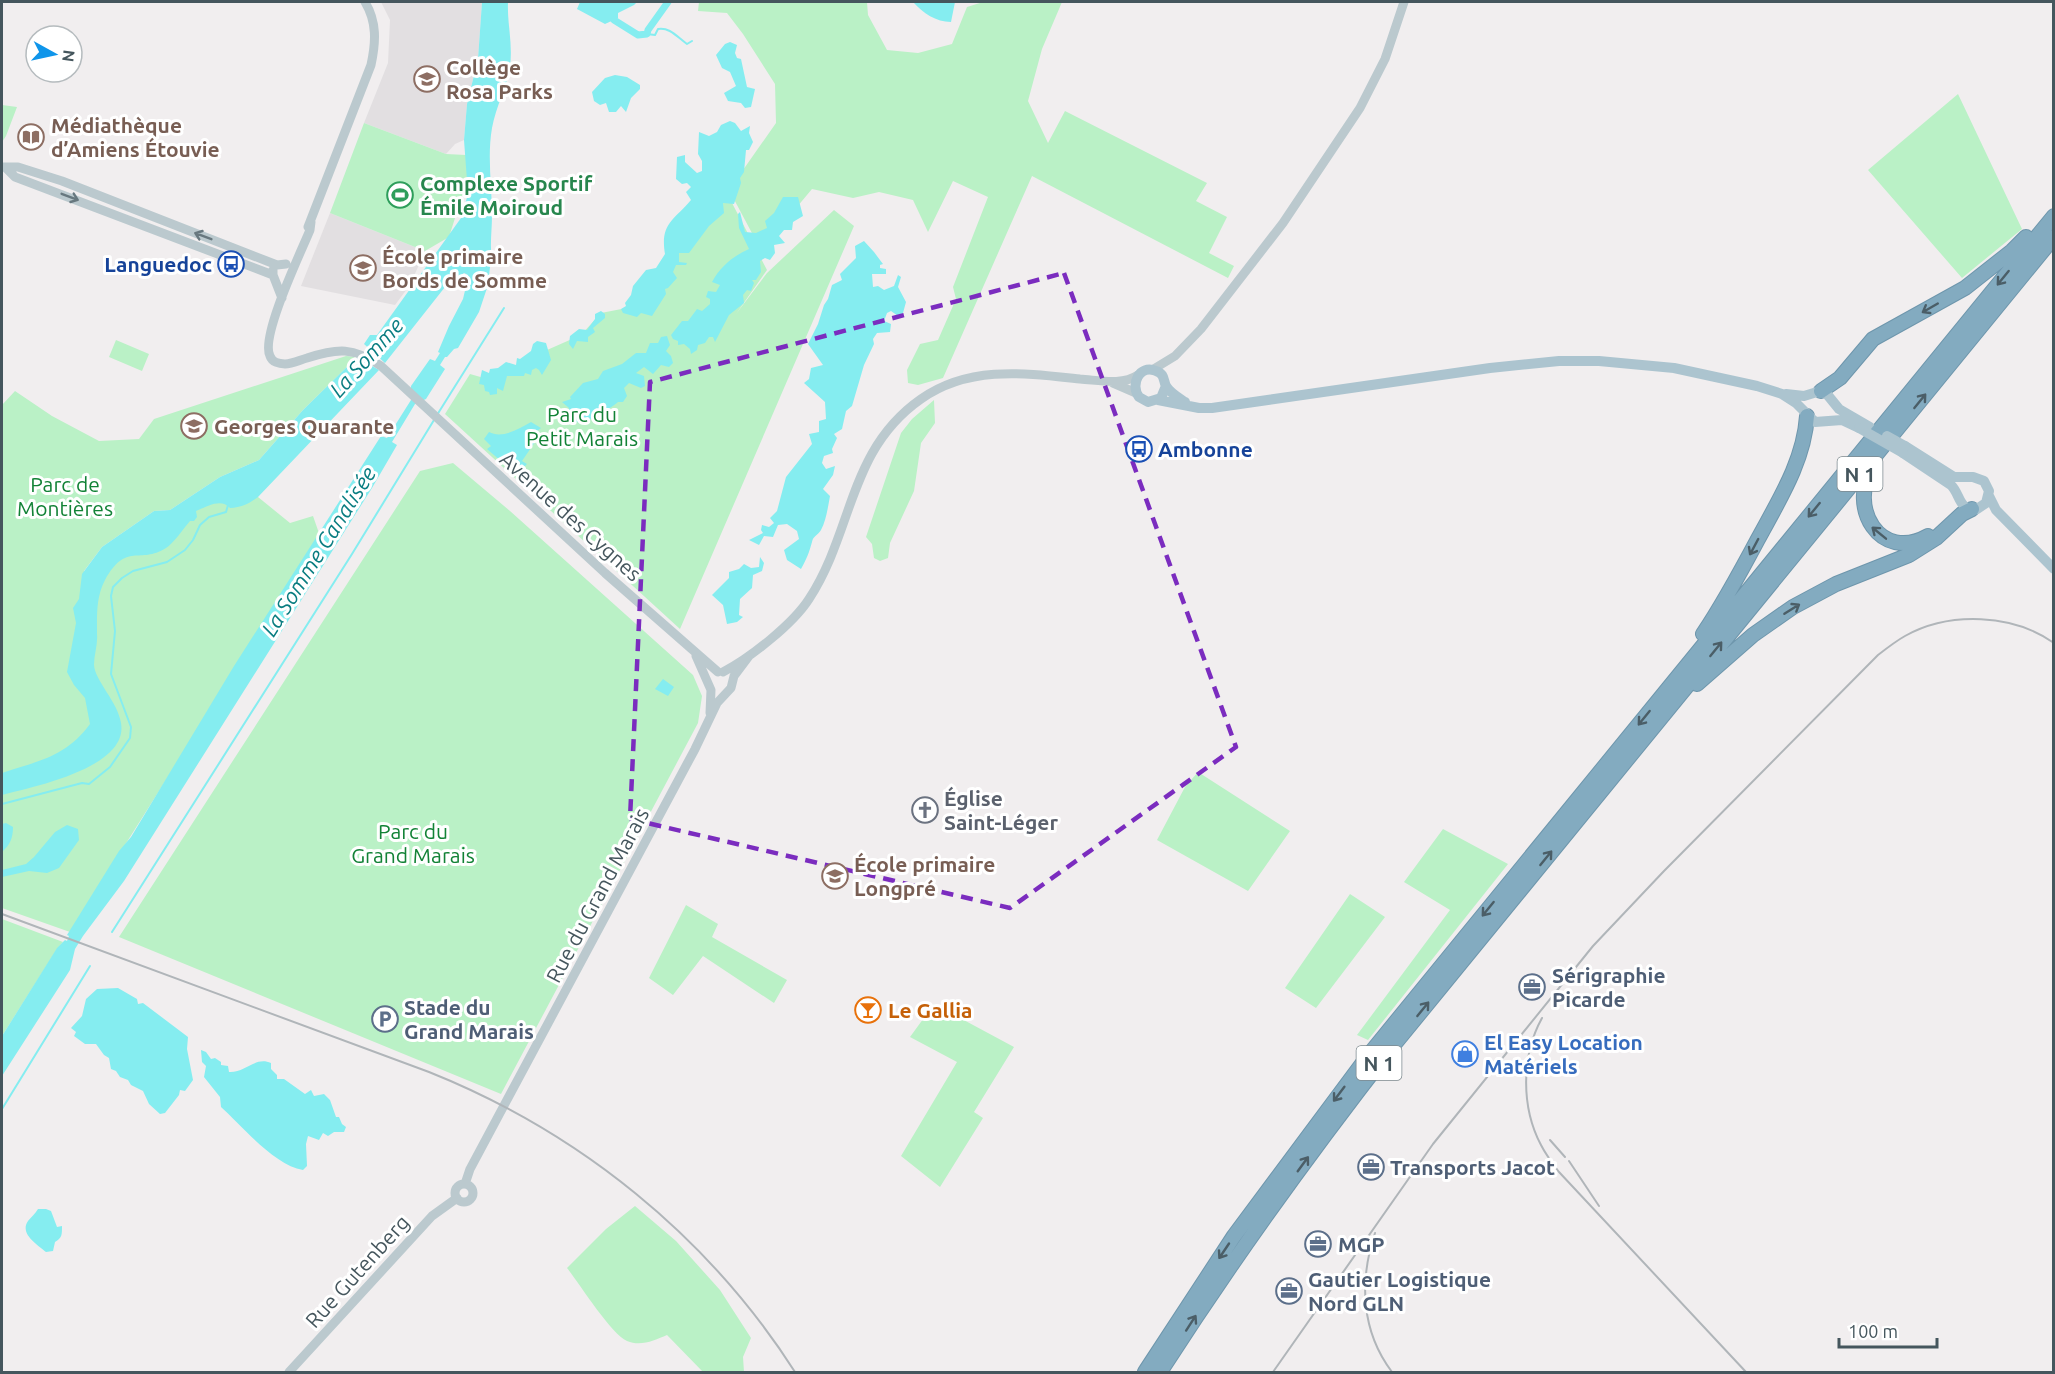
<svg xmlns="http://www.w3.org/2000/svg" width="2055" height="1374" viewBox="0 0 2055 1374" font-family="Ubuntu,sans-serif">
  <rect width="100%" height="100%" fill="#f1eeef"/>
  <path fill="#e2dfe1" d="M381 2H482L478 59 467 104 464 140 455 144 446 154 364 123 388 63 390 20Z
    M330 213 425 251 410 285 395 305 301 286Z"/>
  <path fill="#baf1c6" d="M699 2H867L868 15 887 50 918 53 952 44 967 7 983 2H1062L1042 49 1028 101 1048 143 1065 111 1207 183 1196 201 1227 217 1209 253 1234 266 1228 278 1032 176 943 378 918 385 908 383 907 370 920 344 938 340 956 299 953 287 988 197 953 181 928 232 913 200 879 192 853 198 812 189 761 250 729 190 776 123 775 84 743 34 727 13 698 11Z
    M1958 94 2022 229 1962 278 1868 170Z
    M2 105 17 107 6 136 2 142Z
    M364 123 446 154 466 155 468 177 449 237 425 251 330 213Z
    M720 180 767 270 736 314 767 273 834 210 854 226 680 629 445 414 470 374 491 380 538 354 581 335 601 313 642 305Z
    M116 340 149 354 142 371 109 357Z
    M346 356 357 357 303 410 259 460 220 477 170 510 154 511 102 547 84 571 95 715 89 737 64 756 2 775V405L15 391 52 416 99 441 139 439 154 419Z
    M934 400 935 423 921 443 914 491 890 543 888 558 880 561 874 558 872 544 866 537 901 433 912 419Z
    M453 463 510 511 693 675 702 696 698 723 501 1094 119 937 420 471Z
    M258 497 290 523 313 516 320 536 70 932 2 908V791L117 741 93 676 90 614 106 566 211 499Z
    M1198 772 1290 831 1248 891 1157 840 1185 787Z
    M1443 829 1508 864 1368 1040 1357 1035 1450 910 1404 882Z
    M1350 894 1385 917 1316 1008 1285 988Z
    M686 905 718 924 712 937 787 980 774 1003 703 956 673 995 649 978Z
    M2 919 63 942 57 949 2 1036Z
    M934 1004 1014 1047 974 1112 983 1118 940 1187 901 1156 957 1062 910 1037Z
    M635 1206 676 1241 720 1290 751 1338 743 1357 744 1372H703L667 1335C655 1340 641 1347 627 1341 611 1334 579 1283 567 1268L606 1229Z"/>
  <path fill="#85edf0" d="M482 2H508C507 23 513 44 510 66 507 87 496 106 492 128 487 157 492 186 492 215 492 232 489 249 493 264L490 267 488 285 479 312 458 348 454 349 447 357H445L440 365 445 369 426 399 415 404 392 442 397 445 372 488 124 881 83 936 75 949 70 970 2 1076V1036L57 948 65 940 67 941 69 936 67 935 119 851 131 837 234 666 381 436 387 438 411 400V386L430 359 435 361 440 353 438 352 449 326 463 299 468 278V275L464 273 445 287 385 363 364 344 370 335H377L461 218 468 194 464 140 467 104 478 59Z
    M580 2H637L634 5 618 13V18L605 24 577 9Z
    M913 2H955L951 22C936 22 923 13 913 2Z
    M730 42 737 45 735 53 737 58 741 59 747 87 755 89 751 107 745 108 741 103 728 101 724 93 736 86 730 72 722 68 716 55 725 44Z
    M615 75 627 77 640 85V89L631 98 626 112 621 106 616 112H609L606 103 600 105 594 101 592 92 605 78Z
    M730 121 735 123 741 131 750 126 749 133 753 142 749 150H746L744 172 740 178 741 183 734 204 723 203 724 213 709 226 689 253H679V262L687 263 686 265H676L673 272 677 278 668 288 665 289 666 294 652 316 641 313 637 317 623 313 621 309 626 306 625 303 631 295 633 286 646 270 656 268 665 254C660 224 673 221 691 200L686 192 691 187 687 183 682 184 676 179 677 157 685 155V162L697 173 702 171V161L698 154 699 132 709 136 717 132 721 125Z
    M783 197H798L803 216 793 222 792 230H784L779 236 785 243 774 245 775 253 770 260 765 258 760 261 761 272 756 280H752L754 283 751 291 747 290 743 295 744 303 729 315 715 342 713 337H709L705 343 698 345 697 350 691 354 690 349 684 344 678 345V341L673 339 671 335 682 321H688L697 309 702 311 710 304V299L706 297 708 291 716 292 720 285 712 282C720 267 733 256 749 249L739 228 738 214 740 212 745 232 756 233 767 228 765 221 774 213Z
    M864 241 874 252 883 264 880 265V268L886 269V274H872L873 287 878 286 884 290 894 286 898 275 901 277 898 287 906 302 903 313 898 316 891 311 887 313 884 321 891 324 890 332 877 333 873 339 874 344 864 365 852 406 846 411 842 429 834 434 837 438 832 449 833 453 824 456 822 463 826 469 835 466 833 475 823 489 830 496C828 507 826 521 821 530 818 535 813 536 812 542 809 553 807 558 801 569L787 560 784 550 799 539 797 531 787 524 778 525 773 537 764 536 759 545 749 540 763 533 761 530 762 525 769 527 774 523 770 518 777 511 786 477 812 444 809 434 819 432V421L826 419 825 402 804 383 809 379 811 368 823 365 808 344 818 324 824 305 828 299 832 285 842 280 840 274 856 258 855 246Z
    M601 311 605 314V318L593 328 595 332 588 337V342L577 341 573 349 569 344 570 336 579 329 587 330 595 319V314Z
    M667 336 670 345 666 351 671 356 673 363 669 367 661 365 653 374 644 367 636 373 644 376 645 386 641 388 629 383 624 388 627 396 623 402H618C611 408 587 424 577 422 577 422 569 418 568 417L569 408 562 402 571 399 570 397 583 383 598 379 603 371 622 364 636 353H646L650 343H658L661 337Z
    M537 341 546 343 551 360 542 375 539 370 536 368 532 370 531 375 525 373 524 376H507L503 391 497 388V394L490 395 489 392 485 391 484 385 479 384 482 370 489 373 490 369 498 368 506 362 516 365 517 358 520 359 531 351 533 344Z
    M357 357 379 370 258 497C248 504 242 507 230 508 221 498 208 506 196 511L197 517 194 521H190C184 528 173 544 166 548 139 565 127 541 105 580 96 597 97 615 97 634 98 644 94 655 94 665 95 681 118 702 121 723 129 768 32 787 2 795V773C38 761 66 757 90 724L85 698 74 685 67 672 76 623 73 608 79 599 82 574 102 547 154 511 170 510 220 477 259 460 303 410Z
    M531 422 541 428 537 431V439L522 461 527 464 515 476 510 462H502L487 449 491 446 484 439 489 432C502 439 519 429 531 422Z
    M760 557 764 563 762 571 753 575 752 588 740 599 739 615 743 617 737 622 727 624 723 605 712 595 729 578V572L739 569 744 564 751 568 759 567Z
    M663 679 674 687 668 696 655 689Z
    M6 823 13 827C13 838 10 845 2 852V824Z
    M67 825 78 829 79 840 59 868 47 873 29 871 2 877V870L26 864 34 857 55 832Z
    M118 988 137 999 138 1004 143 1003 188 1037 187 1049 193 1080 185 1091 180 1090 179 1095 165 1113 160 1114 149 1104 143 1091 131 1085 128 1080 120 1077 116 1071 111 1069 109 1058 104 1055 96 1044H85L74 1036 76 1032 71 1028 82 1016 86 999 97 989Z
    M201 1050 206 1052 211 1059 215 1058 221 1062V1065L228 1066 229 1072C245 1073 255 1056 271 1063V1069L277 1075V1079H284L305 1094 311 1090 314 1096 324 1094 330 1100 336 1117H339L342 1124 346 1127 344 1132H334L328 1136 323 1133 319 1140 308 1136 306 1144 307 1166 303 1170C274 1165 242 1126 221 1107L220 1097 204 1077 206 1066 202 1062Z
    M38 1209H46L51 1211 57 1227 62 1226C62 1235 62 1238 55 1242L53 1251 46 1252C38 1245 19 1234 28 1221 31 1217 35 1214 38 1209Z"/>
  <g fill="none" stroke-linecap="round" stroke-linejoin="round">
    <path stroke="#85edf0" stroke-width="2" d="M647 34 655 35 658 29C670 27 677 37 687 44L692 41
      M437 415 504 308
      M2 804 82 783 89 784 110 767 130 738 131 727 111 674 115 631 111 596 113 587 122 578 133 571 167 562 185 550 193 540 200 525 209 517 226 512 228 505
      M112 932 352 554 434 420
      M2 1109 90 966"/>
    <path stroke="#85edf0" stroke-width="7" d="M614 20 638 35 647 34 648 30 668 2"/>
    <g stroke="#6e96ac" stroke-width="16">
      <path id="highway" d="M1821 391 1840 378 1873 339 1965 288 2012 251 2026 237
        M1873 466C1847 507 1880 563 1928 536
        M1703 634C1724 603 1741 571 1758 539 1779 500 1804 461 1807 416
        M1697 684 1753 635 1793 607 1836 584 1909 555 1936 538 1962 514 1972 509
        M1145 1372 1234 1236 1368 1056 2054 216
        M1160 1372C1232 1260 1310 1152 1392 1047L2054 237"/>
    </g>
    <path stroke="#bbc9ce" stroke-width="9" d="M2 167H18L62 181 277 265 286 264
      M6 168 15 177 273 275
      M311 222 310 230C301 252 260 337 270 356 272 362 279 364 285 364 292 364 300 360 307 358 338 348 353 347 381 366L605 573 718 672
      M308 227 371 65C376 42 377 22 365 2
      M273 270V275L282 298
      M1152 370 1175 356 1201 329 1283 223 1360 108 1385 59 1404 2
      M1113 383 1136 393
      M696 656 711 690 710 713
      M723 672C750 658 793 624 809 599 854 530 848 450 921 399 969 365 1025 373 1080 379 1098 380 1122 386 1138 375
      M465 1184 470 1169 695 749 717 703 731 688 734 676 749 656
      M455 1193a9 9 0 1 1 18 0a9 9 0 1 1-18 0Z
      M289 1372 432 1216 457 1198"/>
    <path stroke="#acc4cf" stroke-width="10" d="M1166 386 1161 398 1148 402 1139 397C1130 385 1139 364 1156 371 1165 374 1163 380 1166 386 1170 393 1179 398 1185 402
      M1786 394 1804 396 1817 392 1826 393 1839 409 1870 427
      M1158 400 1199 408H1212L1490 368 1559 361H1599L1674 368 1757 386 1782 394 1796 403 1815 422 1842 420 1859 428
      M1903 453 1951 485C1961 495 1958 511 1977 509L1986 503 1989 491 1984 481 1973 477H1954L1905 446
      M1989 496 1996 510 2054 569"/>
    <use href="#highway" stroke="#83abc0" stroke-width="14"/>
    <path stroke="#b0b5b9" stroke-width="2" d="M2 914 429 1072C579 1132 708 1236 795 1372
      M1542 1018C1521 1056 1521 1107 1541 1145 1546 1155 1553 1164 1559 1172L1746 1372
      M1550 1140 1565 1157
      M1569 1161 1599 1206
      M1375 1233C1359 1281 1361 1331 1392 1372
      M1273 1372 1433 1144 1593 946 1664 871 1878 655C1887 648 1896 641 1905 636 1950 611 2013 614 2054 643"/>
    <path stroke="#acc4cf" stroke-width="10" d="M1859 428 1903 453
      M1887 436 1905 446"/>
  </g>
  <defs><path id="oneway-shaft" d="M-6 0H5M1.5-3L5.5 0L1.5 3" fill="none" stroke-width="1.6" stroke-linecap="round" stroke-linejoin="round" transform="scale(1.5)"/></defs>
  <g stroke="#68787f">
    <use href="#oneway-shaft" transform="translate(70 197) rotate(21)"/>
    <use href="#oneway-shaft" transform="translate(203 236) rotate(-159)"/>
  </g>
  <g stroke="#4b5e67">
    <use href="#oneway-shaft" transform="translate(2003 278) rotate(129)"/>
    <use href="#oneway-shaft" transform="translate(1930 308) rotate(150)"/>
    <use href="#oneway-shaft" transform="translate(1920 401) rotate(-51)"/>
    <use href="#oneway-shaft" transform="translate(1814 510) rotate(129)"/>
    <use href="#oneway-shaft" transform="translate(1879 533) rotate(-141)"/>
    <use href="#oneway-shaft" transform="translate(1754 547) rotate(118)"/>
    <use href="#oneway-shaft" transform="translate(1792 609) rotate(-32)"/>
    <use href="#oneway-shaft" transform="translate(1716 649) rotate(-51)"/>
    <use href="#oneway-shaft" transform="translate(1644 718) rotate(129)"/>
    <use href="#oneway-shaft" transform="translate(1546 858) rotate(-51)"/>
    <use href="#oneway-shaft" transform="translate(1488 909) rotate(129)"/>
    <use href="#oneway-shaft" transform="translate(1423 1009) rotate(-51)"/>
    <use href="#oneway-shaft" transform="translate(1339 1094) rotate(127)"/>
    <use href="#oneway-shaft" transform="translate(1303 1164) rotate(-54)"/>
    <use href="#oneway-shaft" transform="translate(1224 1251) rotate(124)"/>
    <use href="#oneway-shaft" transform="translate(1191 1323) rotate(-57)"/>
  </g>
  <path fill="none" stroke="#7b2cbf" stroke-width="4.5" stroke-dasharray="12 8" stroke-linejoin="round" d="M1064 273 1236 747 1010 908 630 819 650 382Z"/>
  <defs>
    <g id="school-ring" transform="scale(1.35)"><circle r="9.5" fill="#fff" stroke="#8d6e63" stroke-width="1.5"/><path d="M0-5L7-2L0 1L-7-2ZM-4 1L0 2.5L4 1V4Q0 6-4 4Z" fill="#8d6e63"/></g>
    <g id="library-ring" transform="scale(1.35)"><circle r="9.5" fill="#fff" stroke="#8d6e63" stroke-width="1.5"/><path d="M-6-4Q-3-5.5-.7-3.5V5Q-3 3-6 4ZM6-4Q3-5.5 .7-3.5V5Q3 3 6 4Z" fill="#8d6e63"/></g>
    <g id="stadium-ring" transform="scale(1.35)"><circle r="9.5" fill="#fff" stroke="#2e9e5b" stroke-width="1.5"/><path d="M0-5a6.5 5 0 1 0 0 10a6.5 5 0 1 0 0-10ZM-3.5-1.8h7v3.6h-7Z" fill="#2e9e5b"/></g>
    <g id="bus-ring" transform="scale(1.35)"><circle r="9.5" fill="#fff" stroke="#1a4fb4" stroke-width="1.5"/><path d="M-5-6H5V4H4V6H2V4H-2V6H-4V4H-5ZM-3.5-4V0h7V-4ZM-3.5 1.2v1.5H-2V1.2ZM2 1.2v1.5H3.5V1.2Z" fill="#1a4fb4"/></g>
    <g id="church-ring" transform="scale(1.35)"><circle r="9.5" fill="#fff" stroke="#6b7280" stroke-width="1.5"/><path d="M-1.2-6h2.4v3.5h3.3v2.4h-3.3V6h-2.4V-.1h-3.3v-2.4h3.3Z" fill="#6b7280"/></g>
    <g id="office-ring" transform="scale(1.35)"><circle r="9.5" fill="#fff" stroke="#5c6f8a" stroke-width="1.5"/><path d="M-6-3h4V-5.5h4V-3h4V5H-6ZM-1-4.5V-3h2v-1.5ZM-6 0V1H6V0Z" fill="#5c6f8a"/></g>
    <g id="bar-ring" transform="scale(1.35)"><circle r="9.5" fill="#fff" stroke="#e8710a" stroke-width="1.5"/><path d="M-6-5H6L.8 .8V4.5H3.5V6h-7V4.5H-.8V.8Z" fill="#e8710a"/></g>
    <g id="parking-ring" transform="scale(1.35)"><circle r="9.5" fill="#fff" stroke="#5c6f8a" stroke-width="1.5"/><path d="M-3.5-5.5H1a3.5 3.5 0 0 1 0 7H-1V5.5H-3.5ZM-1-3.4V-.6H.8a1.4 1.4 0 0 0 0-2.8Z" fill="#5c6f8a"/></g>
    <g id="shop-ring" transform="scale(1.35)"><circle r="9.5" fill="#fff" stroke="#3f7fe0" stroke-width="1.5"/><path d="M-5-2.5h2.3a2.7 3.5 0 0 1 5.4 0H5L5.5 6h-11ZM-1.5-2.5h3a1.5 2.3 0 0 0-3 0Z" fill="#3f7fe0"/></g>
  </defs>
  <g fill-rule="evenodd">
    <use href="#school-ring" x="427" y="79"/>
    <use href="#library-ring" x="31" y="137"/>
    <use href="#stadium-ring" x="400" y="195"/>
    <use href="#bus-ring" x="231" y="264"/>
    <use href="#school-ring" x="363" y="268"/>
    <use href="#school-ring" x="194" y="426"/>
    <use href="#bus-ring" x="1139" y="449"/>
    <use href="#church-ring" x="925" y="810"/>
    <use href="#school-ring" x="835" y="876"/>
    <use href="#office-ring" x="1532" y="987"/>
    <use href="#bar-ring" x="868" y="1010"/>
    <use href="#parking-ring" x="385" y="1019"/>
    <use href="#shop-ring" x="1465" y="1054"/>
    <use href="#office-ring" x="1371" y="1167"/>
    <use href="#office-ring" x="1318" y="1244"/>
    <use href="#office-ring" x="1289" y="1291"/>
  </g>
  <g text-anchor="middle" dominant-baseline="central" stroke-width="6" stroke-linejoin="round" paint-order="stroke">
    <g fill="#fff" stroke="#7d898e" stroke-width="1.5">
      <rect x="1837.5" y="457" width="45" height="34" rx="4.5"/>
      <rect x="1356.5" y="1046" width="45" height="34" rx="4.5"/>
    </g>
    <g font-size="20" font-weight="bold" fill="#45565d">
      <text x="1860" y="474">N 1</text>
      <text x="1379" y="1063">N 1</text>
    </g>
    <g font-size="21" font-weight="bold" fill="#785e54" stroke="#fff" text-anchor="start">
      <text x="446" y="67">Collège<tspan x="446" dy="24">Rosa Parks</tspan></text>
      <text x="51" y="125">Médiathèque<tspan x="51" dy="24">d’Amiens Étouvie</tspan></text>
      <text x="382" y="256">École primaire<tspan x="382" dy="24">Bords de Somme</tspan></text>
      <text x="214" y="426">Georges Quarante</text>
      <text x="854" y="864">École primaire<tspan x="854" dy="24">Longpré</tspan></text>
    </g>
    <g font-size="21" font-weight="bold" fill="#27864d" stroke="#fff" text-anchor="start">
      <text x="420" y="183">Complexe Sportif<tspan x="420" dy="24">Émile Moiroud</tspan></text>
    </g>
    <g font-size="21" font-weight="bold" fill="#164399" stroke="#fff" text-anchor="end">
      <text x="212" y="264">Languedoc</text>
      <text x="1158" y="449" text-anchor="start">Ambonne</text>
    </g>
    <g font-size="21" fill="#128236" stroke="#fff">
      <text x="582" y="414">Parc du<tspan x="582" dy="24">Petit Marais</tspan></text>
      <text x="65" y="484">Parc de<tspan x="65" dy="24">Montières</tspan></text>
      <text x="413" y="831">Parc du<tspan x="413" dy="24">Grand Marais</tspan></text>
    </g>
    <g font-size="21" fill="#45565d" stroke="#fff">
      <text transform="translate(571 516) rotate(42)">Avenue des Cygnes</text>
      <text transform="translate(597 895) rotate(-62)">Rue du Grand Marais</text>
      <text transform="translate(357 1271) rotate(-48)">Rue Gutenberg</text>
    </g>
    <g font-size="21" font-weight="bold" fill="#5b616d" stroke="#fff" text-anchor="start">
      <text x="944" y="798">Église<tspan x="944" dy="24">Saint-Léger</tspan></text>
    </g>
    <g font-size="21" font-weight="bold" fill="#4e5e75" stroke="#fff" text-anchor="start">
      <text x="1552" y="975">Sérigraphie<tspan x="1552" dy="24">Picarde</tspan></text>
      <text x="404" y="1007">Stade du<tspan x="404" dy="24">Grand Marais</tspan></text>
      <text x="1390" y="1167">Transports Jacot</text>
      <text x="1338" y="1244">MGP</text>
      <text x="1308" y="1279">Gautier Logistique<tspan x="1308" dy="24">Nord GLN</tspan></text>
    </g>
    <g font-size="21" font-weight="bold" fill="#c56008" stroke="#fff" text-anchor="start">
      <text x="888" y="1010">Le Gallia</text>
    </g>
    <g font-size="21" font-weight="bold" fill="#366cbe" stroke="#fff" text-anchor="start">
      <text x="1484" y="1042">El Easy Location<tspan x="1484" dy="24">Matériels</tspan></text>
    </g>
    <g font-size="22" font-style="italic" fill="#097d81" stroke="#fff">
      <text transform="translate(366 357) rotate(-48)">La Somme</text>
      <text transform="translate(318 551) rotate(-58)">La Somme Canalisée</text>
    </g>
  </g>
  <rect width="2055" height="1374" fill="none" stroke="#45565d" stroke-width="6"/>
  <g transform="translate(54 54) rotate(98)"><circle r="28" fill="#ffffff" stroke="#b5bbbe" stroke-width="1.5"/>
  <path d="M0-4.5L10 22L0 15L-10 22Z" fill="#0f95ea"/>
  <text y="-9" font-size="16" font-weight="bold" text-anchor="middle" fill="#45565d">N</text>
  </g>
  <path d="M1839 1338v9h98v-9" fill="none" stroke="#45565d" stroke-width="3"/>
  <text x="1848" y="1338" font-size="18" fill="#45565d" stroke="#ffffff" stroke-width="4.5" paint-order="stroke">100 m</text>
</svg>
